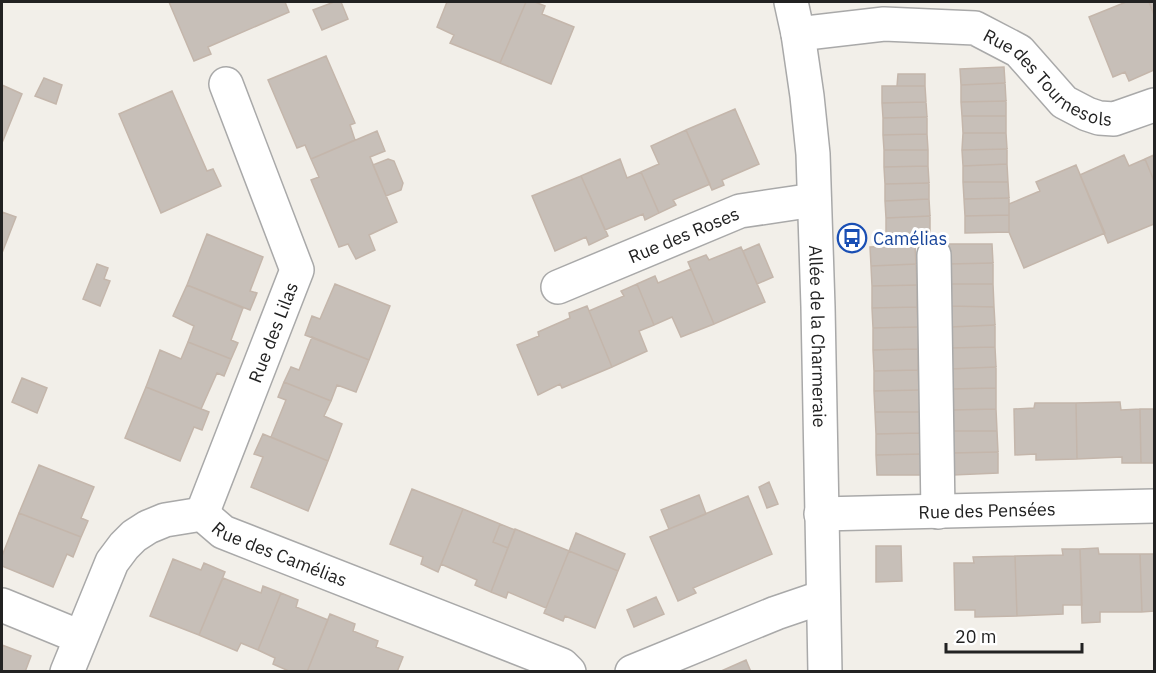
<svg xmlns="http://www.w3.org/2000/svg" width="1156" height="673" viewBox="0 0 1156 673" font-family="'IBM Plex Sans',sans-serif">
  <rect width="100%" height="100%" fill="#f2efe9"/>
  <path fill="#c7bfb8" stroke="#c4b6ab" stroke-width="1.5" d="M169 2H285L289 12 208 47 211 54 194 61Z
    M334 2H341L348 19 322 30 313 10Z
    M447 2H526L500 63 450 43 454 35 437 27Z
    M526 2H535L545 6 542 14 574 27 551 84 500 63Z
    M1126 2H1149L1154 15V70L1129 81 1125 72 1113 77 1089 17Z
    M1149 2H1154V15Z
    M326 56 355 123 350 125 355 140 311 159 305 145 297 148 268 80Z
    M1004 67 1005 83 961 85 960 69Z
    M898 74H925V86H897Z
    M44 78 62 85 56 104 35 96Z
    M1005 83 1006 101 961 102V85Z
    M2 85 22 94 2 143Z
    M882 86H925L926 102 882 103Z
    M172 91 207 171 213 169 221 186 161 213 119 114Z
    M1006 101V116H962L961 102Z
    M926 102 927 117 883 118 882 103Z
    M735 109 759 164 722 180 724 185 712 190 686 130Z
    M962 116H1006V133H963Z
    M927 117V134L883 135V118Z
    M686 130 710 184 673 200 676 205 659 213 641 172 659 164 651 146Z
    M377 131 385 151 370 157 397 222 369 235 375 250 356 259 348 244 339 247 311 180 319 177 311 159Z
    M963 133H1006L1007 149 962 150Z
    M927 134 928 150H884L883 135Z
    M1007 149V164L963 166 962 150Z
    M884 150H928V166L884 167Z
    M1124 155 1129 166 1145 159 1154 181V224L1108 243 1080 175Z
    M1154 155V181L1145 159Z
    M388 159 394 161 403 183 401 190 386 196 373 165Z
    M620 159 627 178 641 172 659 213 645 220 643 214 605 230 581 176Z
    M1007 164 1008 182H963V166Z
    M1076 165 1105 233 1024 268 1009 232V204L1040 191 1036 182Z
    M928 166 929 183 885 184 884 167Z
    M581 176 608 236 589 245 586 237 555 251 532 196Z
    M963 182H1008L1009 198 964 199Z
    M929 183V199L885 201V184Z
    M1009 198V215L965 216 964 199Z
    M929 199 930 216 886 218 885 201Z
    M2 212 16 217 2 253Z
    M1009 215V232L965 233V216Z
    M930 216V233L886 235V218Z
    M207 234 263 257 250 291 257 293 250 310 187 285Z
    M759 244 773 277 757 284 743 251Z
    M948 244H992L993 263 949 264Z
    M915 245 916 264 871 266 870 247Z
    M741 247 765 302 714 324 688 262 706 255 709 260Z
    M993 263V284H949V264Z
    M97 264 108 268 104 279 110 281 100 306 83 299Z
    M916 264 917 285 872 286 871 266Z
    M691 269 714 324 681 337 672 317 654 325 637 284 655 276 658 283Z
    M335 284 390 306 369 360 305 335 312 316 320 319Z
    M637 284 654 325 639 331 647 351 612 367 589 311 624 296 621 291Z
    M949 284H993L994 307 950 306Z
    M187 285 243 308 231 340 238 343 231 359 188 342 194 326 173 316Z
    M917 285V307L872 308V286Z
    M587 306 612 367 562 388 560 384 538 395 517 345 539 336 538 332 570 318 569 313Z
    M950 306 994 307 995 325 950 327Z
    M917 307 918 327 873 328 872 308Z
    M995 325V347L950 348V327Z
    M918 327V349L873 350V328Z
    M312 337 369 360 356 392 337 385 331 401 284 382 291 367 299 370Z
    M188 342 231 359 224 376 217 373 201 409 146 387 160 350 181 359Z
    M995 347 996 367 950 369V348Z
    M918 349V370L874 371 873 350Z
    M996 367V388L951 389 950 369Z
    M918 370 919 390 874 391V371Z
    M22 378 47 388 37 413 12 402Z
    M284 382 331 401 324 416 342 424 328 461 271 437 286 400 278 397Z
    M146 387 209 412 202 430 194 427 180 461 125 438Z
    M996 388V409L952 410 951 389Z
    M919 390 920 412H875L874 391Z
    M1120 402 1121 410 1140 409 1141 463H1122V457L1077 459 1076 403Z
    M1035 403H1076L1077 459 1036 460V454L1015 455 1014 409 1034 408Z
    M996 409 997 431H952V410Z
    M1140 409H1154V463H1141Z
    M875 412H920V433L876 434Z
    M952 431H997L998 452 952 453Z
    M920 433 921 454 876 455V434Z
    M263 434 328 461 308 511 251 487 263 457 254 454Z
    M998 452V473L953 475 952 453Z
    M921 454V475H877L876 455Z
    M39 465 94 487 81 518 88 521 81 537 19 513Z
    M769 482 778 504 767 508 759 487Z
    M412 489 463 509 438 572 421 564 423 557 390 544Z
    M699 495 706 514 669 529 661 510Z
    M748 496 772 554 693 588 696 593 678 601 650 537Z
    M463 509 500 524 493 542 508 548 491 592 475 585 477 580 441 564Z
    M19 513 81 537 73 557 67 554 53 587 2 566V556Z
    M500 524 515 530 508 548 493 542Z
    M515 529 569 551 546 608 508 592 506 598 491 592Z
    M576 533 625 554 618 571 569 551Z
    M876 546H901L902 581 876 582Z
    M1098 548 1099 554H1140L1142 612H1100V622L1082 623 1080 549Z
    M1062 549H1080L1082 605H1063V614L1017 616 1015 556 1063 555Z
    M569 551 618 571 595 628 565 616 563 621 544 613Z
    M1140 554H1154V611L1142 612Z
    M1015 556 1017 616 975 617V610H955L954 563H974L973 557Z
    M173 559 201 570 204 563 225 572 199 635 150 616Z
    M223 578 261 593 263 586 281 593 258 650 241 643 237 651 199 635Z
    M281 593 298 600 296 607 328 620 307 672H291L273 664 275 658 258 650Z
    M656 597 664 614 634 627 627 610Z
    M330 614 355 624 353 631 378 641 376 647 403 657 397 672H307Z
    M2 645 31 656 25 672H2Z
    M746 660 751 672H719Z"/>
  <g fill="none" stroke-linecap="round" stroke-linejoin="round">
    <g stroke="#a9a9a9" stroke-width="36">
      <g id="minor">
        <path id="s1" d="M791 2 798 34 807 96 813 154 818 307 825 672"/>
        <path id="s2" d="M798 34 884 24 975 28 1019 51 1064 102 1087 114 1099 118 1114 119 1154 105"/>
        <path d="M934 255 938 512"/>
        <path id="s3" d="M558 287 740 211 814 200"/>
        <path id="s4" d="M202 514 297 270 226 84"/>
        <path id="s5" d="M821 514 1154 506"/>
        <path d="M2 605 80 637"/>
        <path id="s6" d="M67 672 112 562 124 546 134 536 148 527 165 520 202 514 223 532 562 665 569 672"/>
        <path d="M632 672 776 613 823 597"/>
      </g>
    </g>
    <use href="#minor" stroke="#fff" stroke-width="33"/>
  </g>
  <defs>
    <g id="bus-ring" transform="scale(1.5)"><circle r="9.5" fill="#fff" stroke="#1a4fb4" stroke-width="1.5"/><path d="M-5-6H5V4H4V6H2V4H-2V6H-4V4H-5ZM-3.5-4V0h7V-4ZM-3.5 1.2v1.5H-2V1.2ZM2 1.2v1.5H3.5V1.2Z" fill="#1a4fb4"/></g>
  </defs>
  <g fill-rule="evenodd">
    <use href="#bus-ring" x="852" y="238"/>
  </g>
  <g text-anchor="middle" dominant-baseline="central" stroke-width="6" stroke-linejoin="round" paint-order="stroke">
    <g font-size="18" fill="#222" stroke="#fff">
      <text stroke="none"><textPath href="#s2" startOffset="268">Rue des Tournesols</textPath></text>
      <text stroke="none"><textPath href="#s3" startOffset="136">Rue des Roses</textPath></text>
      <text stroke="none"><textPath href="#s4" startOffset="195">Rue des Lilas</textPath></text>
      <text stroke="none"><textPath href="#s1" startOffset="336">Allée de la Charmeraie</textPath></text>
      <text stroke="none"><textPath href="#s5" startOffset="166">Rue des Pensées</textPath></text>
      <text stroke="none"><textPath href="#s6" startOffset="314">Rue des Camélias</textPath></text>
    </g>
    <g font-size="18" fill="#164399" stroke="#fff" text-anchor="start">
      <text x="873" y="238">Camélias</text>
    </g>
  </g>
  <rect width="1156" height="673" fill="none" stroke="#222222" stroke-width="6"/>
  <path d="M946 643v9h136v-9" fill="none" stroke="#222222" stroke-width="3"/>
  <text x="955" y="643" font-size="18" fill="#222222" stroke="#ffffff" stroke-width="4.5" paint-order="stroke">20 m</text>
</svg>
